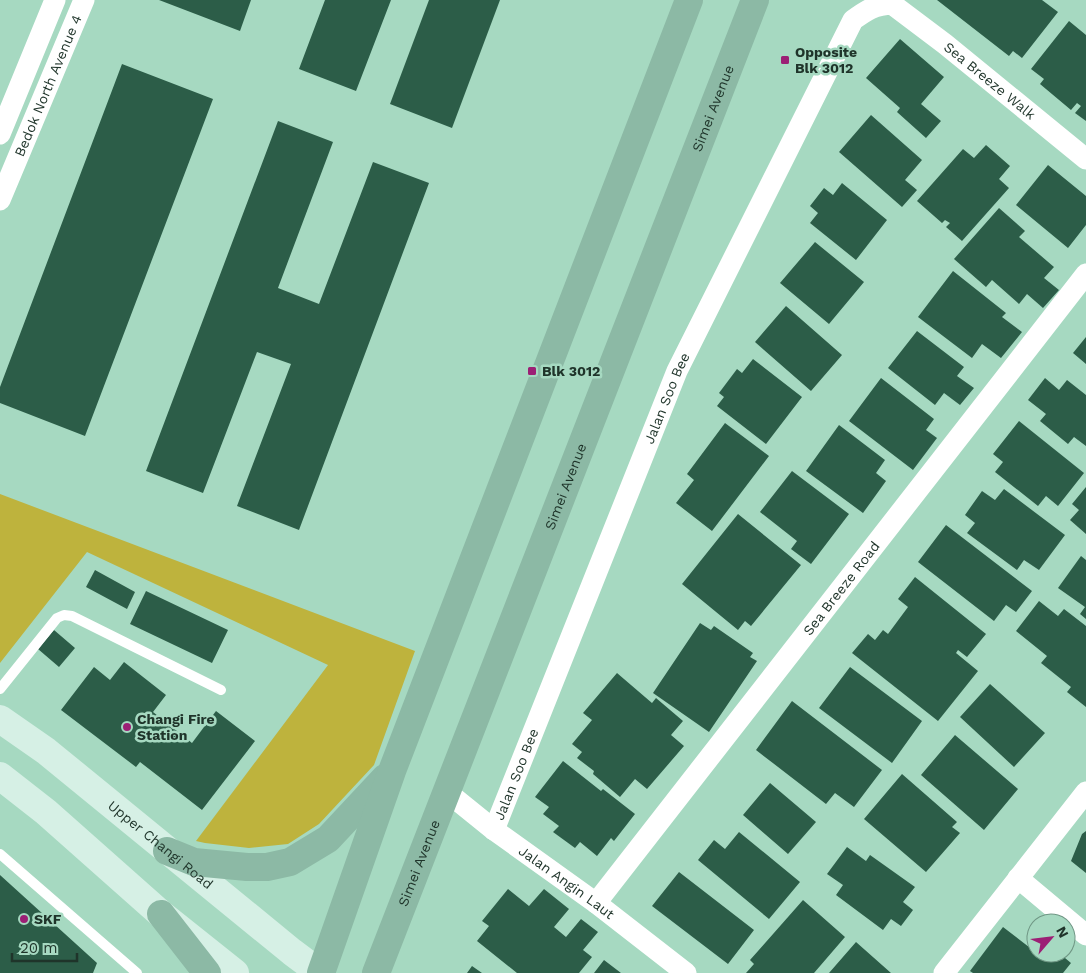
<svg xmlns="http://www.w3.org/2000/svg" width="1086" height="973" viewBox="0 0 1086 973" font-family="'Work Sans',sans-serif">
  <rect width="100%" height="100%" fill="#a6d9c1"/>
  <path fill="#beb33d" d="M0 494 415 651 374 765 319 824 288 844 249 848 205 843 196 841 328 665 87 552 0 663Z"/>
  <path fill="#2c5d48" d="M159 0H251L240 31Z
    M325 0H391L356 91 299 69Z
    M429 0H500L452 128 390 104Z
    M937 0H1042L1058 12 1022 58 1013 51 1009 56Z
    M1069 21 1086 35V121L1075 113 1081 106 1077 103 1071 110 1040 84 1044 79 1031 69Z
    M900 39 944 77 921 104 941 121 926 138 897 112 900 108 866 78Z
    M122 64 213 99 85 436 0 403V387Z
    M871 115 922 160 905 180 917 190 902 207 839 152Z
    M278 121 333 142 278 288 319 304 373 162 429 183 299 530 237 506 291 364 257 352 203 493 146 471Z
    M986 145 1010 166 999 179 1009 188 962 241 946 227 950 223 945 220 942 223 917 201 963 149 974 158Z
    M1048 165 1086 196V225L1068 248 1016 205Z
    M842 183 887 220 856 260 810 223 818 213 810 206 824 188 833 195Z
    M999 208 1025 231 1019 237 1054 267 1044 278 1059 290 1043 308 1027 294 1019 304 992 280 986 287 954 259Z
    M815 242 864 282 829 324 780 283Z
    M953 271 1006 313 1002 317 1022 332 1001 358 982 344 972 358 918 317Z
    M786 306 842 355 811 391 755 342Z
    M917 331 964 367 957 376 974 388 960 405 944 393 935 405 888 368Z
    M1086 337V364L1073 353Z
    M753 359 802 397 766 444 717 406 724 397 719 393 737 369 742 373Z
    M881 378 934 419 926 430 937 438 913 470 849 421Z
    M1045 378 1059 390 1067 380 1086 395V446L1074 437 1068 444 1040 421 1046 414 1028 400Z
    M1019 421 1084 473 1058 506 1046 496 1038 506 995 472 1003 462 993 454Z
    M725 423 769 456 712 531 676 503 694 480 687 474Z
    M839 425 885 460 876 473 886 481 863 513 806 471Z
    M792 471 849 514 811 564 791 549 797 541 760 512Z
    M1086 487V534L1070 520 1079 510 1072 504Z
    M1004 489 1065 535 1039 570 1024 560 1017 570 967 533 975 523 965 515 982 491 995 500Z
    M738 514 801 565 751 626 745 621 738 630 682 584Z
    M946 525 1032 591 1016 612 1006 605 994 621 918 562Z
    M1081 556 1086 560V619L1080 614 1085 607 1058 588Z
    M95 570 135 592 127 609 86 587Z
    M915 577 986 634 967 657 958 650 956 653 978 671 938 721 852 653 868 634 875 640 883 630 888 634 908 607 898 599Z
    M146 591 228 630 212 663 130 624Z
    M1039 601 1058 616 1064 609 1086 626V707L1067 692 1071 687 1041 663 1047 656 1016 631Z
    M700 623 711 630 714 626 753 653 750 657 757 661 709 732 653 693Z
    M54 630 75 648 59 667 38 649Z
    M124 662 166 695 153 712 192 743 216 711 255 741 202 810 140 762 136 767 61 710 94 667 110 680Z
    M850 667 922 721 892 763 819 708Z
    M617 673 652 703 656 698 683 721 671 735 684 746 647 789 635 779 620 797 593 774 594 771 577 758 582 752 572 744 592 720 583 713Z
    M990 684 1045 733 1014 767 960 717Z
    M792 701 882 770 854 807 835 793 826 804 756 750Z
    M955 735 1018 789 984 830 921 775Z
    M563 761 601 791 603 789 635 814 614 841 611 838 597 856 580 842 575 848 553 832 559 826 543 814 549 807 535 797Z
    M902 774 957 822 952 827 960 833 926 872 864 819Z
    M770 783 816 822 788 854 743 815Z
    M1086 831V873L1071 861 1082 834Z
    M739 832 800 882 769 919 698 860 714 840 725 849Z
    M847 847 866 861 870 855 915 887 903 902 913 910 901 926 891 919 883 930 836 895 843 885 827 874Z
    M679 872 754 930 728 964 652 906Z
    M0 875 97 963 93 973H0Z
    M508 889 529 906 544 889 569 909 554 927 566 937 581 919 598 932 583 950 592 957 579 973H517L477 941 489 926 482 921Z
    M803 900 845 937 814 973H746L754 964 750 960Z
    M1003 927 1047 961 1053 953H1059L1071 963 1063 973H973L970 971Z
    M856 942 891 973H829Z
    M604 960 621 973H594Z
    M472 966 482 973H467Z"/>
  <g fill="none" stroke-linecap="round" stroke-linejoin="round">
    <path stroke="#fff" stroke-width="10" d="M0 689 57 618 64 615 72 616 221 690
      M0 854 137 973"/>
    <g stroke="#fff" stroke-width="21">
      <path d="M0 134 55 0"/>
      <path id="s1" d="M0 200 84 0"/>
      <path id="s2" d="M447 792 494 830 596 903 686 973"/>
      <path id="s3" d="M494 830 677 371 853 20C867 10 874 5 892 4L945 44 1086 159"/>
      <path d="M1018 878 1086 935"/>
      <path id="s4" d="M596 903 1086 274"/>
      <path d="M944 973 1086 792"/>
    </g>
    <g stroke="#d6f0e5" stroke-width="28">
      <path id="s5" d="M0 719 46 751 292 952 320 973"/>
      <path d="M0 776 46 812 161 914 235 973"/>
    </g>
    <g stroke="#8cb9a5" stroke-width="28">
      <path d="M167 851 194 862 247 867H267L290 862 328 839 385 778"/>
      <path d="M161 914 207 973"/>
      <path d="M321 973 392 771 689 0"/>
      <path id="s6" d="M376 973 755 0"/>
    </g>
  </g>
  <g fill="#9c1f75" stroke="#a6d9c1" stroke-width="2">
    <rect x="780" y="55" width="10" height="10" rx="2.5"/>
    <rect x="527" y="366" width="10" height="10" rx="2.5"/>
    <circle cx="127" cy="727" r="5"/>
    <circle cx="24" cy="919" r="5"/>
  </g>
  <g text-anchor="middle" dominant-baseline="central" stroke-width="5" stroke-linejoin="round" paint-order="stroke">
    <g font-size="14" font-weight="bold" fill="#1f342a" stroke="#a6d9c1" text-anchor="start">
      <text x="795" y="52">Opposite<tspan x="795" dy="16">Blk 3012</tspan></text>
      <text x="542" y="371">Blk 3012</text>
      <text x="137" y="719">Changi Fire<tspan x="137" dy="16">Station</tspan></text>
      <text x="34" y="919">SKF</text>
    </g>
    <g font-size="14" fill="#1f342a" stroke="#a6d9c1">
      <text stroke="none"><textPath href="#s3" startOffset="1054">Sea Breeze Walk</textPath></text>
      <text stroke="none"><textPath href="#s1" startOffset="124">Bedok North Avenue 4</textPath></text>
      <text stroke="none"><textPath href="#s6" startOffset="928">Simei Avenue</textPath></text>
      <text stroke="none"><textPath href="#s3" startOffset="465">Jalan Soo Bee</textPath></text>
      <text stroke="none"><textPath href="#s6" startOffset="522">Simei Avenue</textPath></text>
      <text stroke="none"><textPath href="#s4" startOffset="399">Sea Breeze Road</textPath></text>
      <text stroke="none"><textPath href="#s3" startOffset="60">Jalan Soo Bee</textPath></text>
      <text stroke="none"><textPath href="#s5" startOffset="204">Upper Changi Road</textPath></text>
      <text stroke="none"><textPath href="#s6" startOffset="118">Simei Avenue</textPath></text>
      <text stroke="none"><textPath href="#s2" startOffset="150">Jalan Angin Laut</textPath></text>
    </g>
  </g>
  <g transform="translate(1051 938) rotate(62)"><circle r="24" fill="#a6d9c1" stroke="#709785"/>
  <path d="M0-4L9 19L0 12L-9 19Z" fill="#9c1f75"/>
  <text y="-8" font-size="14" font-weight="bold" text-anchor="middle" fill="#1f342a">N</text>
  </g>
  <path d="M12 953v8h65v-8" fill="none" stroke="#1f342a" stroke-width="2.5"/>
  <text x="20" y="953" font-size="15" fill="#1f342a" stroke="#a6d9c1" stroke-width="4" paint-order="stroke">20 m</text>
</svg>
